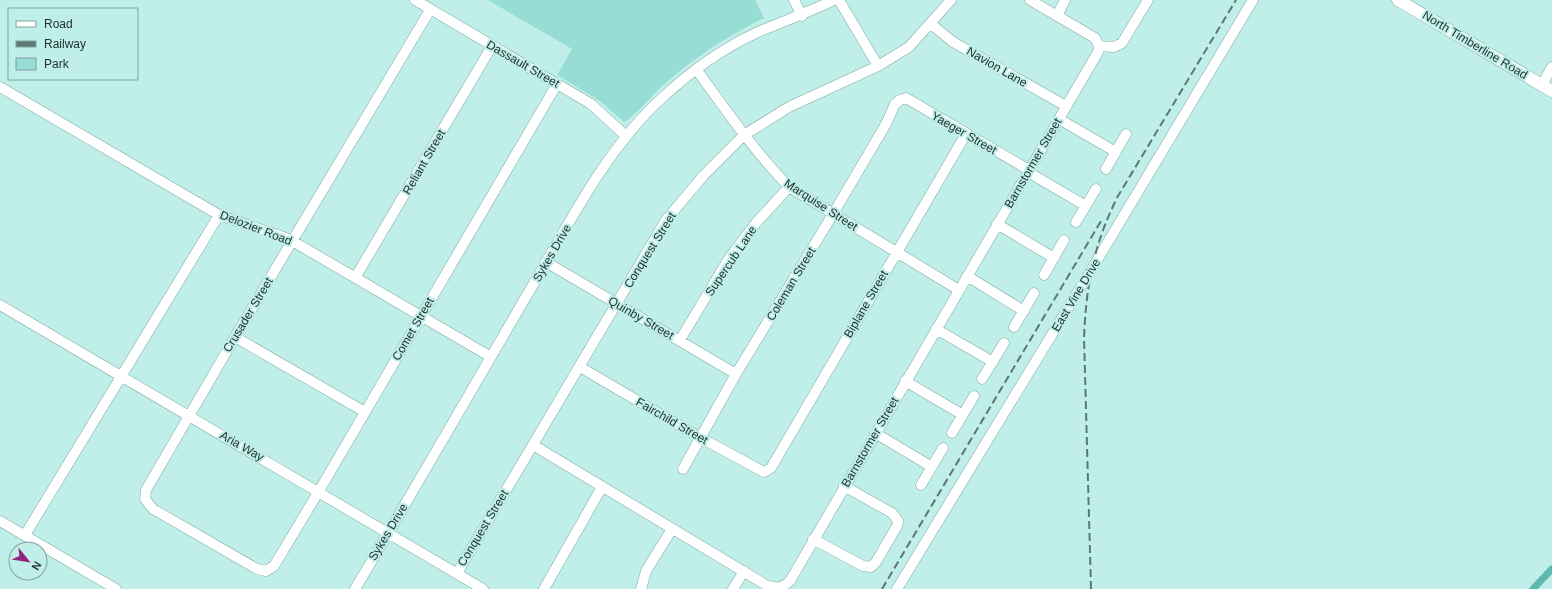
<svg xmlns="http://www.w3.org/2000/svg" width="1552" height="589" viewBox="0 0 1552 589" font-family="Helvetica,sans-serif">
  <rect width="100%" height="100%" fill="#c0eee8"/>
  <path fill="#98ddd5" d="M488 0H755L764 18C730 35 698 55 669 80 657 89 635 117 624 122L600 101 557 75 572 49Z"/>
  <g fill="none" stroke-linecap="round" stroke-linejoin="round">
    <path stroke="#5db8af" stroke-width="7" d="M1533 589 1552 569"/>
    <g stroke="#7ea9a4" stroke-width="11">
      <path id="minor" d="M415 0 591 104 626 136
        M794 0 802 16
        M839 0 878 66
        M1030 0 1095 38 1099 46
        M430 10 235 337 146 490 145 499 153 509 257 569 266 571 274 566 319 491 557 84
        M1057 16 1065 0
        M931 24 953 42 1066 106
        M1099 46 1114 47 1122 43 1148 0
        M696 69C726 110 754 151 789 187L959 290
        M1542 85 1552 67
        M0 87 219 215 289 239 491 357
        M1059 119 1116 152
        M1106 169 1126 134
        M1028 172 1086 206
        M1076 222 1096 189
        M997 224 1054 258
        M546 262 736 374
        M1044 275 1064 240
        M967 276 1024 311
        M355 278 492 46
        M0 305 483 589
        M1014 327 1034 293
        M936 329 993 362
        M235 337 365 412
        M680 340 728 260 756 223 789 187
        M580 367 701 438 764 472 771 468 966 134
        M982 379 1004 343
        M905 381 963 415
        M875 433 932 467
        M952 433 974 396
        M533 445 766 585C777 589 782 588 790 581L1098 52 1099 46
        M683 469 736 374 833 214 886 124 895 104 900 100 906 98 1029 170
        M921 485 943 448
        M0 521 116 589
        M25 535 219 215
        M813 539 863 566 871 567 876 562 897 526 898 521 892 513 844 486
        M457 573 666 220 704 175 744 135 789 107 878 66 909 47 951 0
        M355 589C413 492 470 393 527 295 565 231 606 148 662 98 690 72 723 48 758 32 784 21 809 12 834 0
        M544 589 602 487
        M641 589 646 571 672 529
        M733 589 744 571
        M897 589 1090 272 1253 0"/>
    </g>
    <g stroke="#7ea9a4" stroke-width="13">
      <path id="major" d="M1398 0 1552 91"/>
    </g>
    <use href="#minor" stroke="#fff" stroke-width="10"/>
    <use href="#major" stroke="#fff" stroke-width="12"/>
    <path stroke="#5c7875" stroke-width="2" stroke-dasharray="8 4" stroke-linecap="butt" d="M882 589 1101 221
      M1091 589 1084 338C1086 286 1094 243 1118 196L1236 0"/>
  </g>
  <g text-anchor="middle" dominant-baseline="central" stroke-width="4" stroke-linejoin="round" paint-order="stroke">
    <g font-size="12" fill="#223432" stroke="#c0eee8">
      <text transform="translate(1475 45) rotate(31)">North Timberline Road</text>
      <text transform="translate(523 64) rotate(30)">Dassault Street</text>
      <text transform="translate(997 67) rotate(30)">Navion Lane</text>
      <text transform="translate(964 133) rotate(30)">Yaeger Street</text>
      <text transform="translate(424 162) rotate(-60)">Reliant Street</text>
      <text transform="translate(1033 163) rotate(-60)">Barnstormer Street</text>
      <text transform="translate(821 205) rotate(33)">Marquise Street</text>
      <text transform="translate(256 228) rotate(21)">Delozier Road</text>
      <text transform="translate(650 250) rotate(-58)">Conquest Street</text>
      <text transform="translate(552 253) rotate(-60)">Sykes Drive</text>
      <text transform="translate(731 261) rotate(-56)">Supercub Lane</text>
      <text transform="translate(791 284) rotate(-59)">Coleman Street</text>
      <text transform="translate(1076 295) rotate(-59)">East Vine Drive</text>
      <text transform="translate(866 304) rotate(-60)">Biplane Street</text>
      <text transform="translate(248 315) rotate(-59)">Crusader Street</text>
      <text transform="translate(641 318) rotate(30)">Quinby Street</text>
      <text transform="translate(413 329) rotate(-60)">Comet Street</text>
      <text transform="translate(672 421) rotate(30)">Fairchild Street</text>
      <text transform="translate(870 442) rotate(-60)">Barnstormer Street</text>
      <text transform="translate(242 446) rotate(30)">Aria Way</text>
      <text transform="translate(483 528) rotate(-59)">Conquest Street</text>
      <text transform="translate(388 532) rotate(-59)">Sykes Drive</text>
    </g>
  </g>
  <rect x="8" y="8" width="130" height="72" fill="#c0eee8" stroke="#81a49f"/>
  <rect x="16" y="21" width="20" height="6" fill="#ffffff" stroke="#81a49f"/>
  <text x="44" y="28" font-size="12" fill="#223432">Road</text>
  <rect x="16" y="41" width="20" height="6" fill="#5c7875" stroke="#81a49f"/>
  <text x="44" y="48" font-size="12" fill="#223432">Railway</text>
  <rect x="16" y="58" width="20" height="12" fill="#98ddd5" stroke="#81a49f"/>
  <text x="44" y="68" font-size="12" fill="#223432">Park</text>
  <g transform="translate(28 561) rotate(120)"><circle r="19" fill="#c0eee8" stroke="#81a49f"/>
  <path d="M0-3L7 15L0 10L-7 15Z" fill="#952280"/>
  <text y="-6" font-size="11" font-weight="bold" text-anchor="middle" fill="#223432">N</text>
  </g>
</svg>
